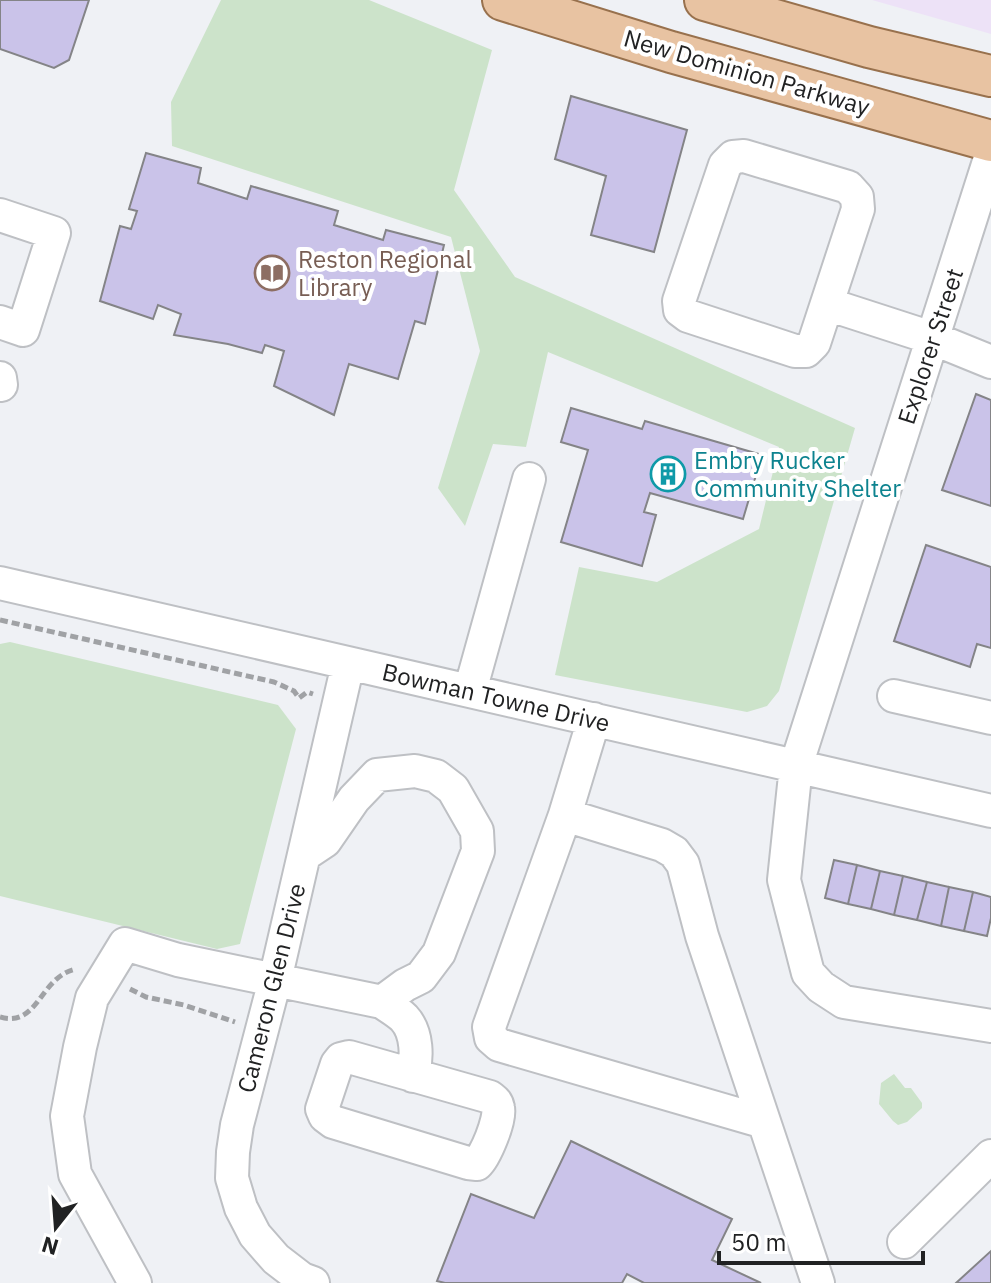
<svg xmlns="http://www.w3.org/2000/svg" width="991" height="1283" viewBox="0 0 991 1283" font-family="'IBM Plex Sans',sans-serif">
  <rect width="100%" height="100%" fill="#eff1f5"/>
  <path fill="#ede2f7" d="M872 0H991V34L953 23Z"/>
  <path fill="#cce3ca" d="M221 0H369L492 50 454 190 515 277 855 428 779 691 767 706 747 712 555 675 579 567 657 582 759 529 779 447 548 352 526 447 493 444 465 526 438 488 480 351 451 237 172 146 171 102Z
    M10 642 278 705 296 729 240 944 217 949 0 896V644Z
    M894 1074 905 1088H911L922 1103V1108L907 1122 898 1125 893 1121 879 1104 881 1083Z"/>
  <path fill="#cac3e9" stroke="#848487" stroke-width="2" d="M0 0H89L69 60 54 68 0 49Z
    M571 96 687 130 654 252 591 235 606 176 555 159Z
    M146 153 201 168 198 183 247 199 251 186 338 211 334 225 383 240 386 230 444 245 425 324 415 321 398 379 349 364 334 415 274 386 284 351 265 345 262 353 228 344 174 335 181 314 158 305 153 319 100 301 120 226 131 229 137 211 129 209Z
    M976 394 991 400V506L942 490Z
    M571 408 642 429 645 421 762 455 743 519 650 493 644 512 656 515 642 566 561 542 588 450 561 442Z
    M926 545 991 567V648L977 644 970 667 894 641Z
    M834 860 857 865 848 904 825 898Z
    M857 865 880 871 871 909 848 904Z
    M880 871 903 876 894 915 871 909Z
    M903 876 927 882 917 920 894 915Z
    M927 882 949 887 941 926 917 920Z
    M949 887 973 892 964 931 941 926Z
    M973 892 991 897V918L987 936 964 931Z
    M571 1141 732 1219 712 1260 761 1283H644L627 1274 622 1283H445L437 1281 471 1194 534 1218Z
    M991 1251V1283H956Z"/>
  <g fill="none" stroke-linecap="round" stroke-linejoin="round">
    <g stroke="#bec0c4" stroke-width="36">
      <path id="minor" d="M991 155 796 766 784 880 808 973 821 987 844 1002 991 1026
        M744 156 848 187 857 197 858 209 814 343 806 351H795L688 316 680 310 679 301 725 165 733 157Z
        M0 215 54 233 23 330 0 322
        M827 304 932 338 991 362
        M0 378 1 385
        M0 583 991 811
        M470 691 529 479
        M894 696 991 718
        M594 719 565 815 662 845 674 852 683 864 702 936 818 1283
        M565 815 489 1027 491 1038 499 1045 764 1122
        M304 855 325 841 354 799 377 775 415 771 436 776 453 789 477 831 478 851 439 953 421 977 405 985 382 1002
        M349 1057 490 1097C495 1101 497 1102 498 1108 501 1119 485 1157 477 1164L468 1163 333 1122 325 1116 322 1109 337 1064 341 1059Z
        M904 1242 991 1156
        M135 1283 75 1174 67 1116 80 1047 92 998 125 944 178 960 382 1002C389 1007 398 1012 404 1018 418 1033 417 1058 413 1076
        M313 1283 302 1279 276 1259 255 1235 241 1208 232 1178 233 1152 237 1125 275 980 348 664"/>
    </g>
    <g stroke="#98714d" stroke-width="44">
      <path id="major" d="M503 0 671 52 991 141
        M705 0 869 47 991 76"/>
    </g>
    <path stroke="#a0a2a5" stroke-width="5" stroke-dasharray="8 4" stroke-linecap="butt" d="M0 620 274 682 294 691 299 698 307 692 313 694
      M130 989 146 997 184 1005 235 1022
      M0 1017C39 1028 39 977 76 969"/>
    <use href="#minor" stroke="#fff" stroke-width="32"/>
    <use href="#major" stroke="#e8c3a2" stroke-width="40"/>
  </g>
  <defs>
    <g id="library-ring" transform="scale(1.8)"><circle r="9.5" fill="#fff" stroke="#8d6e63" stroke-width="1.5"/><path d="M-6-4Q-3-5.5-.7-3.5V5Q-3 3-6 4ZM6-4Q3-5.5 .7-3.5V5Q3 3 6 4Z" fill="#8d6e63"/></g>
    <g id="building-ring" transform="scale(1.8)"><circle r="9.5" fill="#fff" stroke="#0f9aa8" stroke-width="1.5"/><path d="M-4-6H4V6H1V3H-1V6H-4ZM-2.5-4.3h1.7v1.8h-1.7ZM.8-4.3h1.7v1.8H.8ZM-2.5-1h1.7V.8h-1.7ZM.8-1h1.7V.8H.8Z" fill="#0f9aa8"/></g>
  </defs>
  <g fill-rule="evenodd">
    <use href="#library-ring" x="272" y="273"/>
    <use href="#building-ring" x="668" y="474"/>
  </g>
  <g text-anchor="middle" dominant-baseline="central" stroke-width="8" stroke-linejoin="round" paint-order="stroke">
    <g font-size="24" fill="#212223" stroke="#fff">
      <text transform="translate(747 72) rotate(16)">New Dominion Parkway</text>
      <text transform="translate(930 346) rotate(-72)">Explorer Street</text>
      <text transform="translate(496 697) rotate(13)">Bowman Towne Drive</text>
      <text transform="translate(271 988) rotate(-76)">Cameron Glen Drive</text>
    </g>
    <g font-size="24" fill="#785e54" stroke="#fff" text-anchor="start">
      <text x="298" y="259">Reston Regional<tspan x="298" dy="28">Library</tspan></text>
    </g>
    <g font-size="24" fill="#0d838f" stroke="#fff" text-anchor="start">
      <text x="694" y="460">Embry Rucker<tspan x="694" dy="28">Community Shelter</tspan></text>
    </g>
  </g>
  <g transform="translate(56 1227) rotate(197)" stroke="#ffffff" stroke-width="6" paint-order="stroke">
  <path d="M0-6L14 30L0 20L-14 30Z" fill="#212223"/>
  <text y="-12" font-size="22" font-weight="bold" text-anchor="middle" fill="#212223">N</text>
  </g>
  <path d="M719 1251v12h204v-12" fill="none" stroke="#212223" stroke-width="4"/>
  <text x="731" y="1251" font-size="24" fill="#212223" stroke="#ffffff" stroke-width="6" paint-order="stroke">50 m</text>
</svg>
